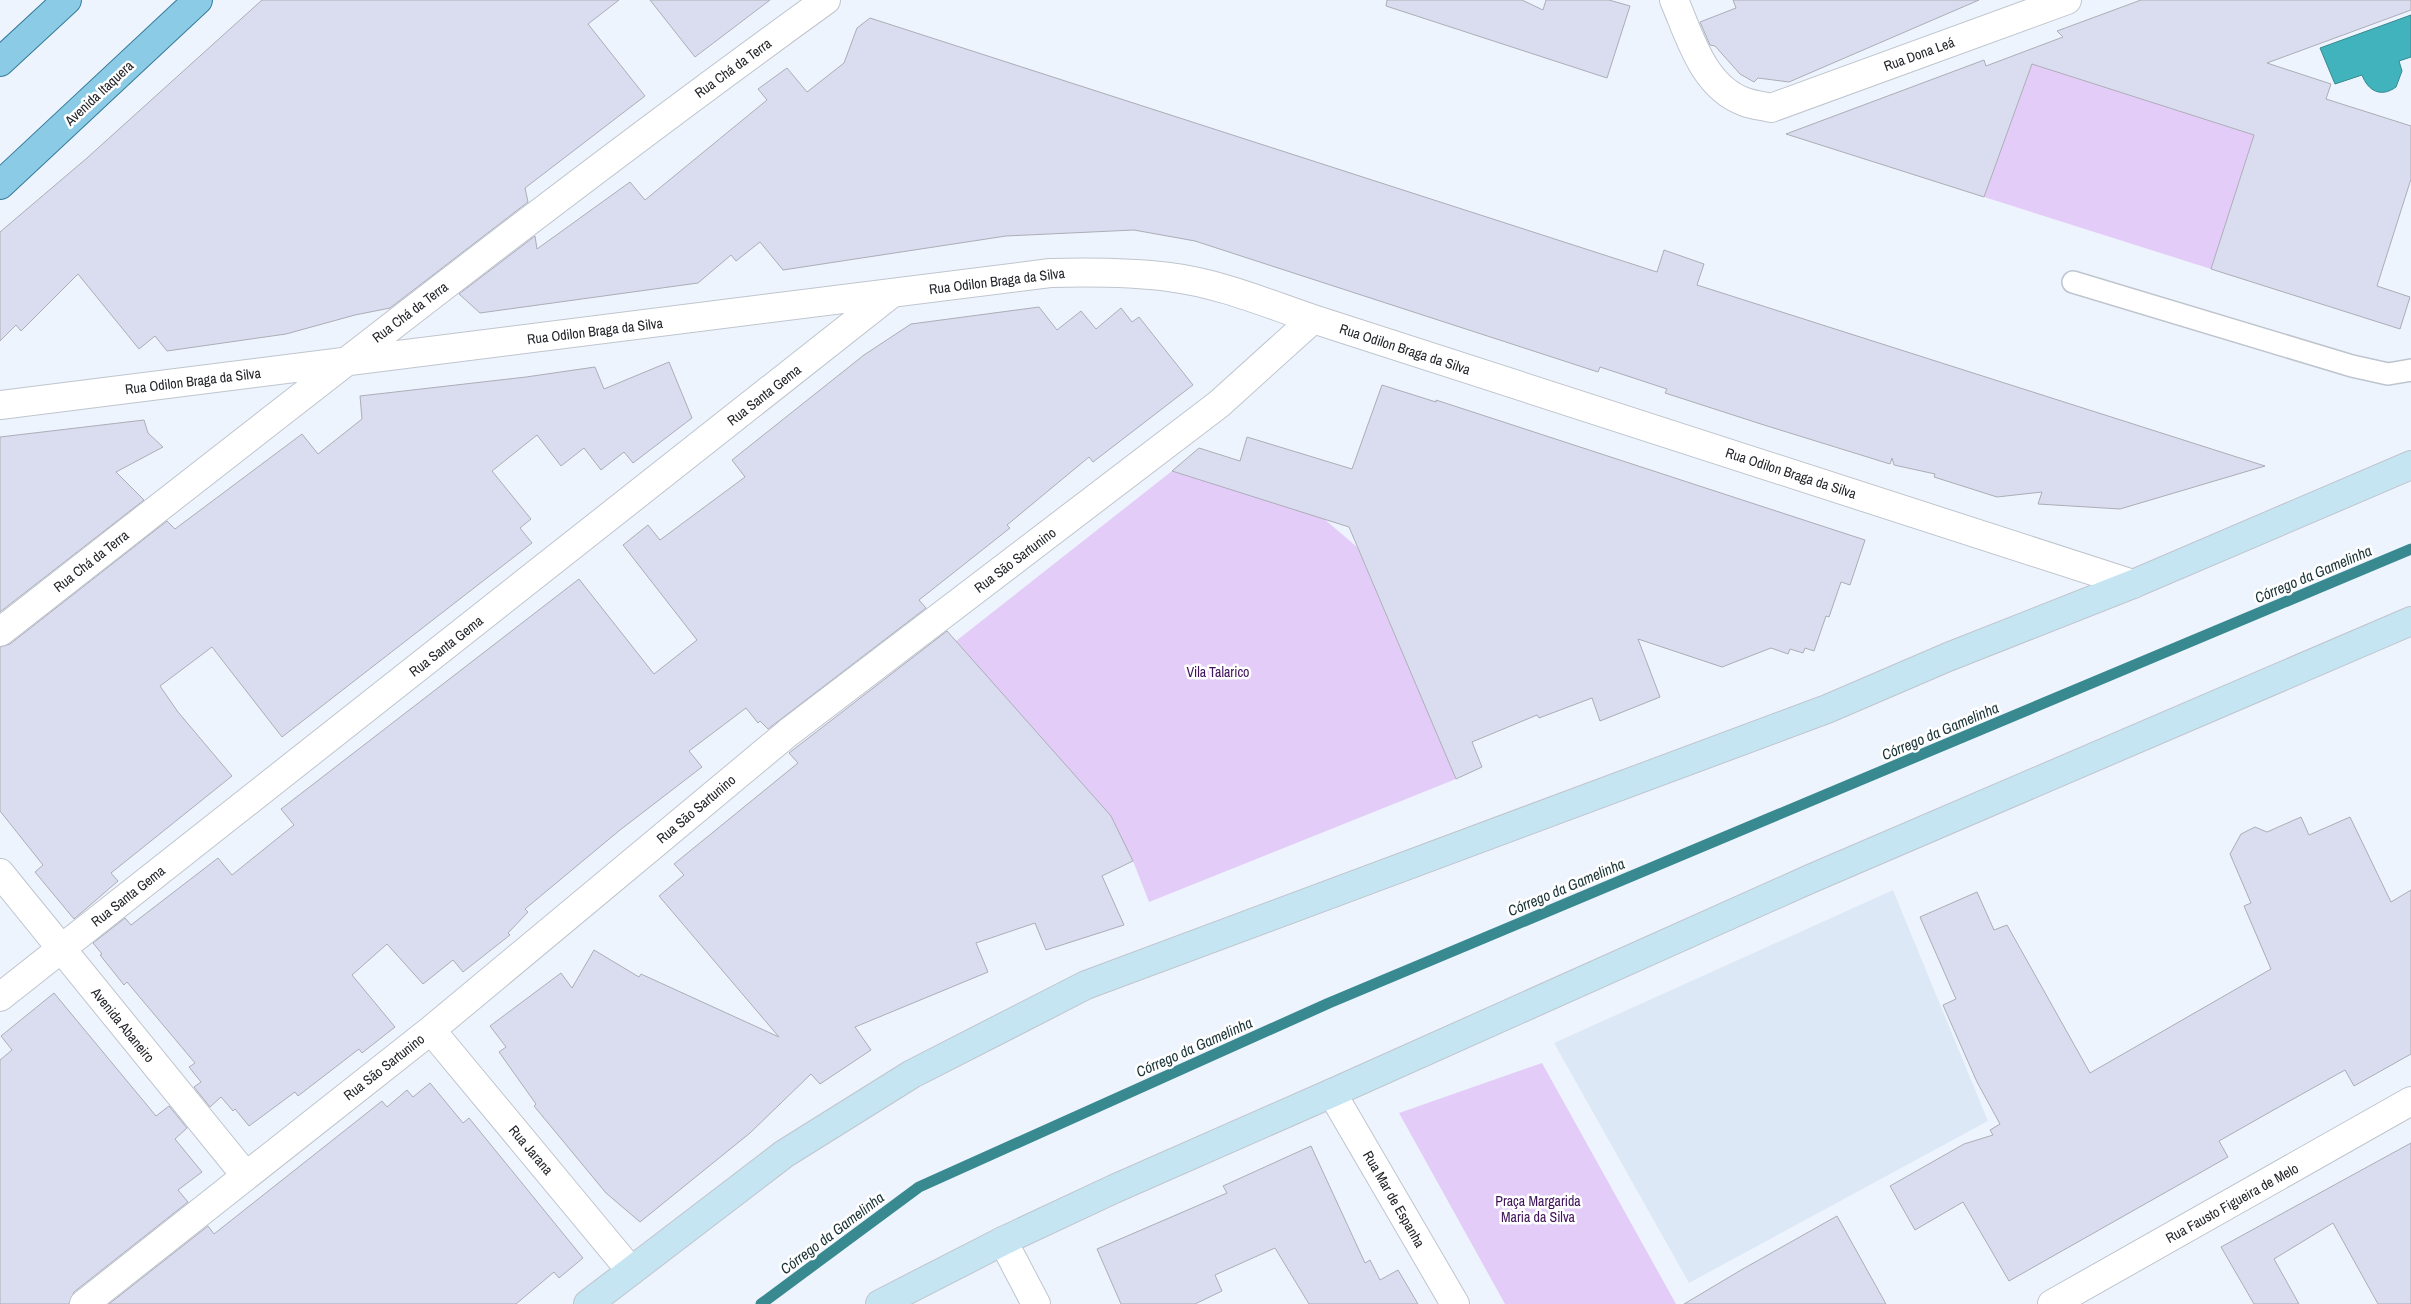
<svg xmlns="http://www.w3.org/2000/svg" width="2411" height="1304" viewBox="0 0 2411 1304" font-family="'Archivo Narrow',sans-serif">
  <rect width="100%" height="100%" fill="#eef4fd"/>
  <path fill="#dde8f7" d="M1893 890 1988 1121 1689 1283 1554 1043Z"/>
  <path fill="#e3cdf8" d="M2032 64 2254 135 2211 269 1984 197Z
    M1172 471 1323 518 1357 547 1456 779 1149 902 1133 861 1089 793 956 641Z
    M1542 1063 1676 1304H1505L1399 1113Z"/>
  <path fill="#41b3bc" stroke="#388990" d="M2411 15V57L2399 61 2402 71 2396 87C2381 98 2368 91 2362 75L2335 84 2320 48Z"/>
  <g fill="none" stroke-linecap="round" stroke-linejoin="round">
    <path stroke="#388990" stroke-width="11" d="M761 1304 919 1187 1329 1003 2411 549"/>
  </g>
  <path fill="#dadcef" stroke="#acadb7" d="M262 0H619L588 24 645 96 525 188 528 202 390 308 355 315 286 334 167 351 155 336 139 349 78 274 21 331 16 325 0 341V232L87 158Z
    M650 0H770L695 57Z
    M1387 0H1522L1543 10 1546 0H1609L1630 6 1607 78 1386 6Z
    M1733 0H1979L1789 82 1758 78 1754 82 1740 74 1715 46 1710 45 1700 22 1736 8Z
    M2141 0H2411V10L2267 63 2331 84 2326 99 2411 126V179L2377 286 2410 297 2400 329 2211 269 2254 135 2032 64 1984 197 1786 134 1984 60 1986 66 2063 37 2057 31Z
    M870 18 1657 272 1664 250 1704 264 1697 285 2265 466 2120 509 2038 504 2042 492 1997 497 1934 477 1935 474 1894 465 1892 458 1890 464 1764 425 1665 393 1667 389 1600 367 1598 372 1195 241 1134 230 1006 236 783 270 760 242 736 261 731 255 698 283 480 313 459 294 535 236 537 249 630 182 645 200 767 100 758 89 787 68 807 92 844 63 857 28Z
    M1039 307 1057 330 1081 311 1096 329 1121 308 1132 322 1139 317 1193 385 1093 462 1089 457 1007 525 1010 528 919 600 926 608 768 729 760 721 758 723 746 708 689 751 702 767 620 830 525 909 528 912 508 933 510 935 463 972 453 960 423 984 387 944 352 975 395 1027 362 1053 359 1049 298 1096 295 1092 249 1126 235 1109 233 1111 221 1097 210 1107 194 1087 201 1082 189 1067 195 1063 127 982 124 985 100 955 102 954 93 943 125 918 131 925 218 858 232 875 294 825 281 809 579 579 654 674 697 640 623 545 648 525 660 540 745 477 732 460 864 355 911 324Z
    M669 362 692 418 633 463 624 452 601 470 584 448 561 466 537 435 492 471 531 519 520 528 532 543 282 737 212 647 160 686 178 712 232 776 111 873 118 881 74 919 35 872 43 865 0 811V647L10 644 167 521 175 529 302 434 318 454 362 419 360 396 526 377 595 367 604 389Z
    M1382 385 1436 402V400L1865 540 1850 585 1841 582 1829 617 1826 616 1814 651 1805 648 1803 653 1790 649 1788 654 1771 648 1722 667 1638 639 1660 697 1600 721 1592 698 1539 718 1537 715 1472 742 1482 767 1456 779 1349 527 1172 471 1199 448 1240 461 1247 437 1352 469Z
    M144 420 148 433 163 447 116 472 144 500 0 612V437Z
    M947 631 1111 816 1133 861 1102 876 1124 925 1046 950 1035 923 976 943 988 972 855 1027 871 1050 820 1084 811 1074 750 1133 640 1222 606 1193 534 1106 536 1104 499 1052 506 1047 490 1026 561 973 572 988 594 950 639 977 641 974 779 1037 659 896 684 875 674 864 798 763 789 753Z
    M2301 817 2309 835 2350 817 2391 902 2411 890V1054L2354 1086 2345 1070 2270 1112 2219 1141 2228 1157 2009 1281 1963 1202 1915 1230 1890 1186 1964 1144 1993 1135 1990 1130 2000 1124 1977 1082 1943 1005 1956 999 1920 917 1977 892 1994 930 2007 925 2090 1073 2271 969 2244 906 2251 903 2230 854 2241 834 2255 827 2267 832Z
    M54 993 156 1116 169 1106 187 1128 175 1139 202 1172 178 1190 188 1202 74 1292 69 1304H0V1060L12 1050 1 1036Z
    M430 1083 463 1123 469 1118 583 1258 559 1278 554 1272 516 1304H109L208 1226 214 1234 382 1101 387 1107 407 1090 413 1097Z
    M2411 1143V1304H2378L2333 1223 2274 1259 2299 1304H2254L2221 1247Z
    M1311 1146 1365 1263 1370 1260 1380 1280 1398 1270 1418 1304H1309L1275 1248 1215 1275 1222 1291 1195 1304H1121L1097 1249 1227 1193 1223 1186Z
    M1837 1216 1886 1304H1684L1741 1270Z"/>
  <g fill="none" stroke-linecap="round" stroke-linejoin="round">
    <g stroke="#bfc5ce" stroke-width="24">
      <path id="lane" d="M2073 282 2352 366 2388 374 2411 370"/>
    </g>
    <g stroke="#bfc5ce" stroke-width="30">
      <path id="street" d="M1674 0C1690 37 1703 87 1745 102 1753 105 1763 106 1771 108L2067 0
        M0 405 1050 273C1090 272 1129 272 1169 277 1218 283 1266 303 1313 319L2133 584
        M0 632C273 419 545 203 826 0
        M0 873 246 1176
        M0 997 891 294
        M431 1030 631 1271
        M1332 1093 1455 1304
        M1003 1241 1036 1304
        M84 1304 431 1030 789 732 1219 404 1313 319
        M2052 1304 2411 1101"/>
    </g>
    <g stroke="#bfc5ce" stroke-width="30">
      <path id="secondary" d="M588 1304 784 1154 912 1074 1086 985 1827 709 1948 657 2133 584 2411 465
        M880 1304 1003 1241 1114 1189 1332 1093 1810 879 2411 621"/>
    </g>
    <g stroke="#347b99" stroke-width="30">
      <path id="primary" d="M0 62 67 0
        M0 185 198 0"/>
    </g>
    <use href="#lane" stroke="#fff" stroke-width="21"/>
    <use href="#street" stroke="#fff" stroke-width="28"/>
    <use href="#secondary" stroke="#c5e5f2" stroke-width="28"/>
    <use href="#primary" stroke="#8bcbe6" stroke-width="28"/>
  </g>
  <g text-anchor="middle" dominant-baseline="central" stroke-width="5" stroke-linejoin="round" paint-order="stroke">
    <g font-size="14" fill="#24262a" stroke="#fff">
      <text transform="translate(1919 54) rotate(-20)">Rua Dona Leá</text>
      <text transform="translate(733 68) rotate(-36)">Rua Chá da Terra</text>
      <text transform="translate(99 93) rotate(-43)">Avenida Itaquera</text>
      <text transform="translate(997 281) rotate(-7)">Rua Odilon Braga da Silva</text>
      <text transform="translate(410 312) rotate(-37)">Rua Chá da Terra</text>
      <text transform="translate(595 331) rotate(-7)">Rua Odilon Braga da Silva</text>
      <text transform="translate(1405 349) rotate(18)">Rua Odilon Braga da Silva</text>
      <text transform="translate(193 381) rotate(-7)">Rua Odilon Braga da Silva</text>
      <text transform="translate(764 395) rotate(-38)">Rua Santa Gema</text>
      <text transform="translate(1791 473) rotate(18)">Rua Odilon Braga da Silva</text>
      <text transform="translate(1015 560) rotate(-37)">Rua São Sartunino</text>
      <text transform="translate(91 561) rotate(-38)">Rua Chá da Terra</text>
      <text transform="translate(446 646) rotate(-38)">Rua Santa Gema</text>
      <text transform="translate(696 809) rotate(-40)">Rua São Sartunino</text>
      <text transform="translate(128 896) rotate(-38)">Rua Santa Gema</text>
      <text transform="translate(123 1025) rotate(51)">Avenida Abaneiro</text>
      <text transform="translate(384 1067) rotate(-38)">Rua São Sartunino</text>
      <text transform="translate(531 1150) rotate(50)">Rua Jarana</text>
      <text transform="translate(1394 1199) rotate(60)">Rua Mar de Espanha</text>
      <text transform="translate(2232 1203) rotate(-29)">Rua Fausto Figueira de Melo</text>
    </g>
    <g font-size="14" fill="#3f125b" stroke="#fff">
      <text x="1218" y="672">Vila Talarico</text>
      <text x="1538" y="1201">Praça Margarida<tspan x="1538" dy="16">Maria da Silva</tspan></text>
    </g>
    <g font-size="15" font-style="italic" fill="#1a3336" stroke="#fff">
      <text transform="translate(2313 574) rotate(-23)">Córrego da Gamelinha</text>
      <text transform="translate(1940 731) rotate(-23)">Córrego da Gamelinha</text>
      <text transform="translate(1566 887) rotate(-23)">Córrego da Gamelinha</text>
      <text transform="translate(1194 1047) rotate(-24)">Córrego da Gamelinha</text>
      <text transform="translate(832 1233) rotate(-37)">Córrego da Gamelinha</text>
    </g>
  </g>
</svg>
